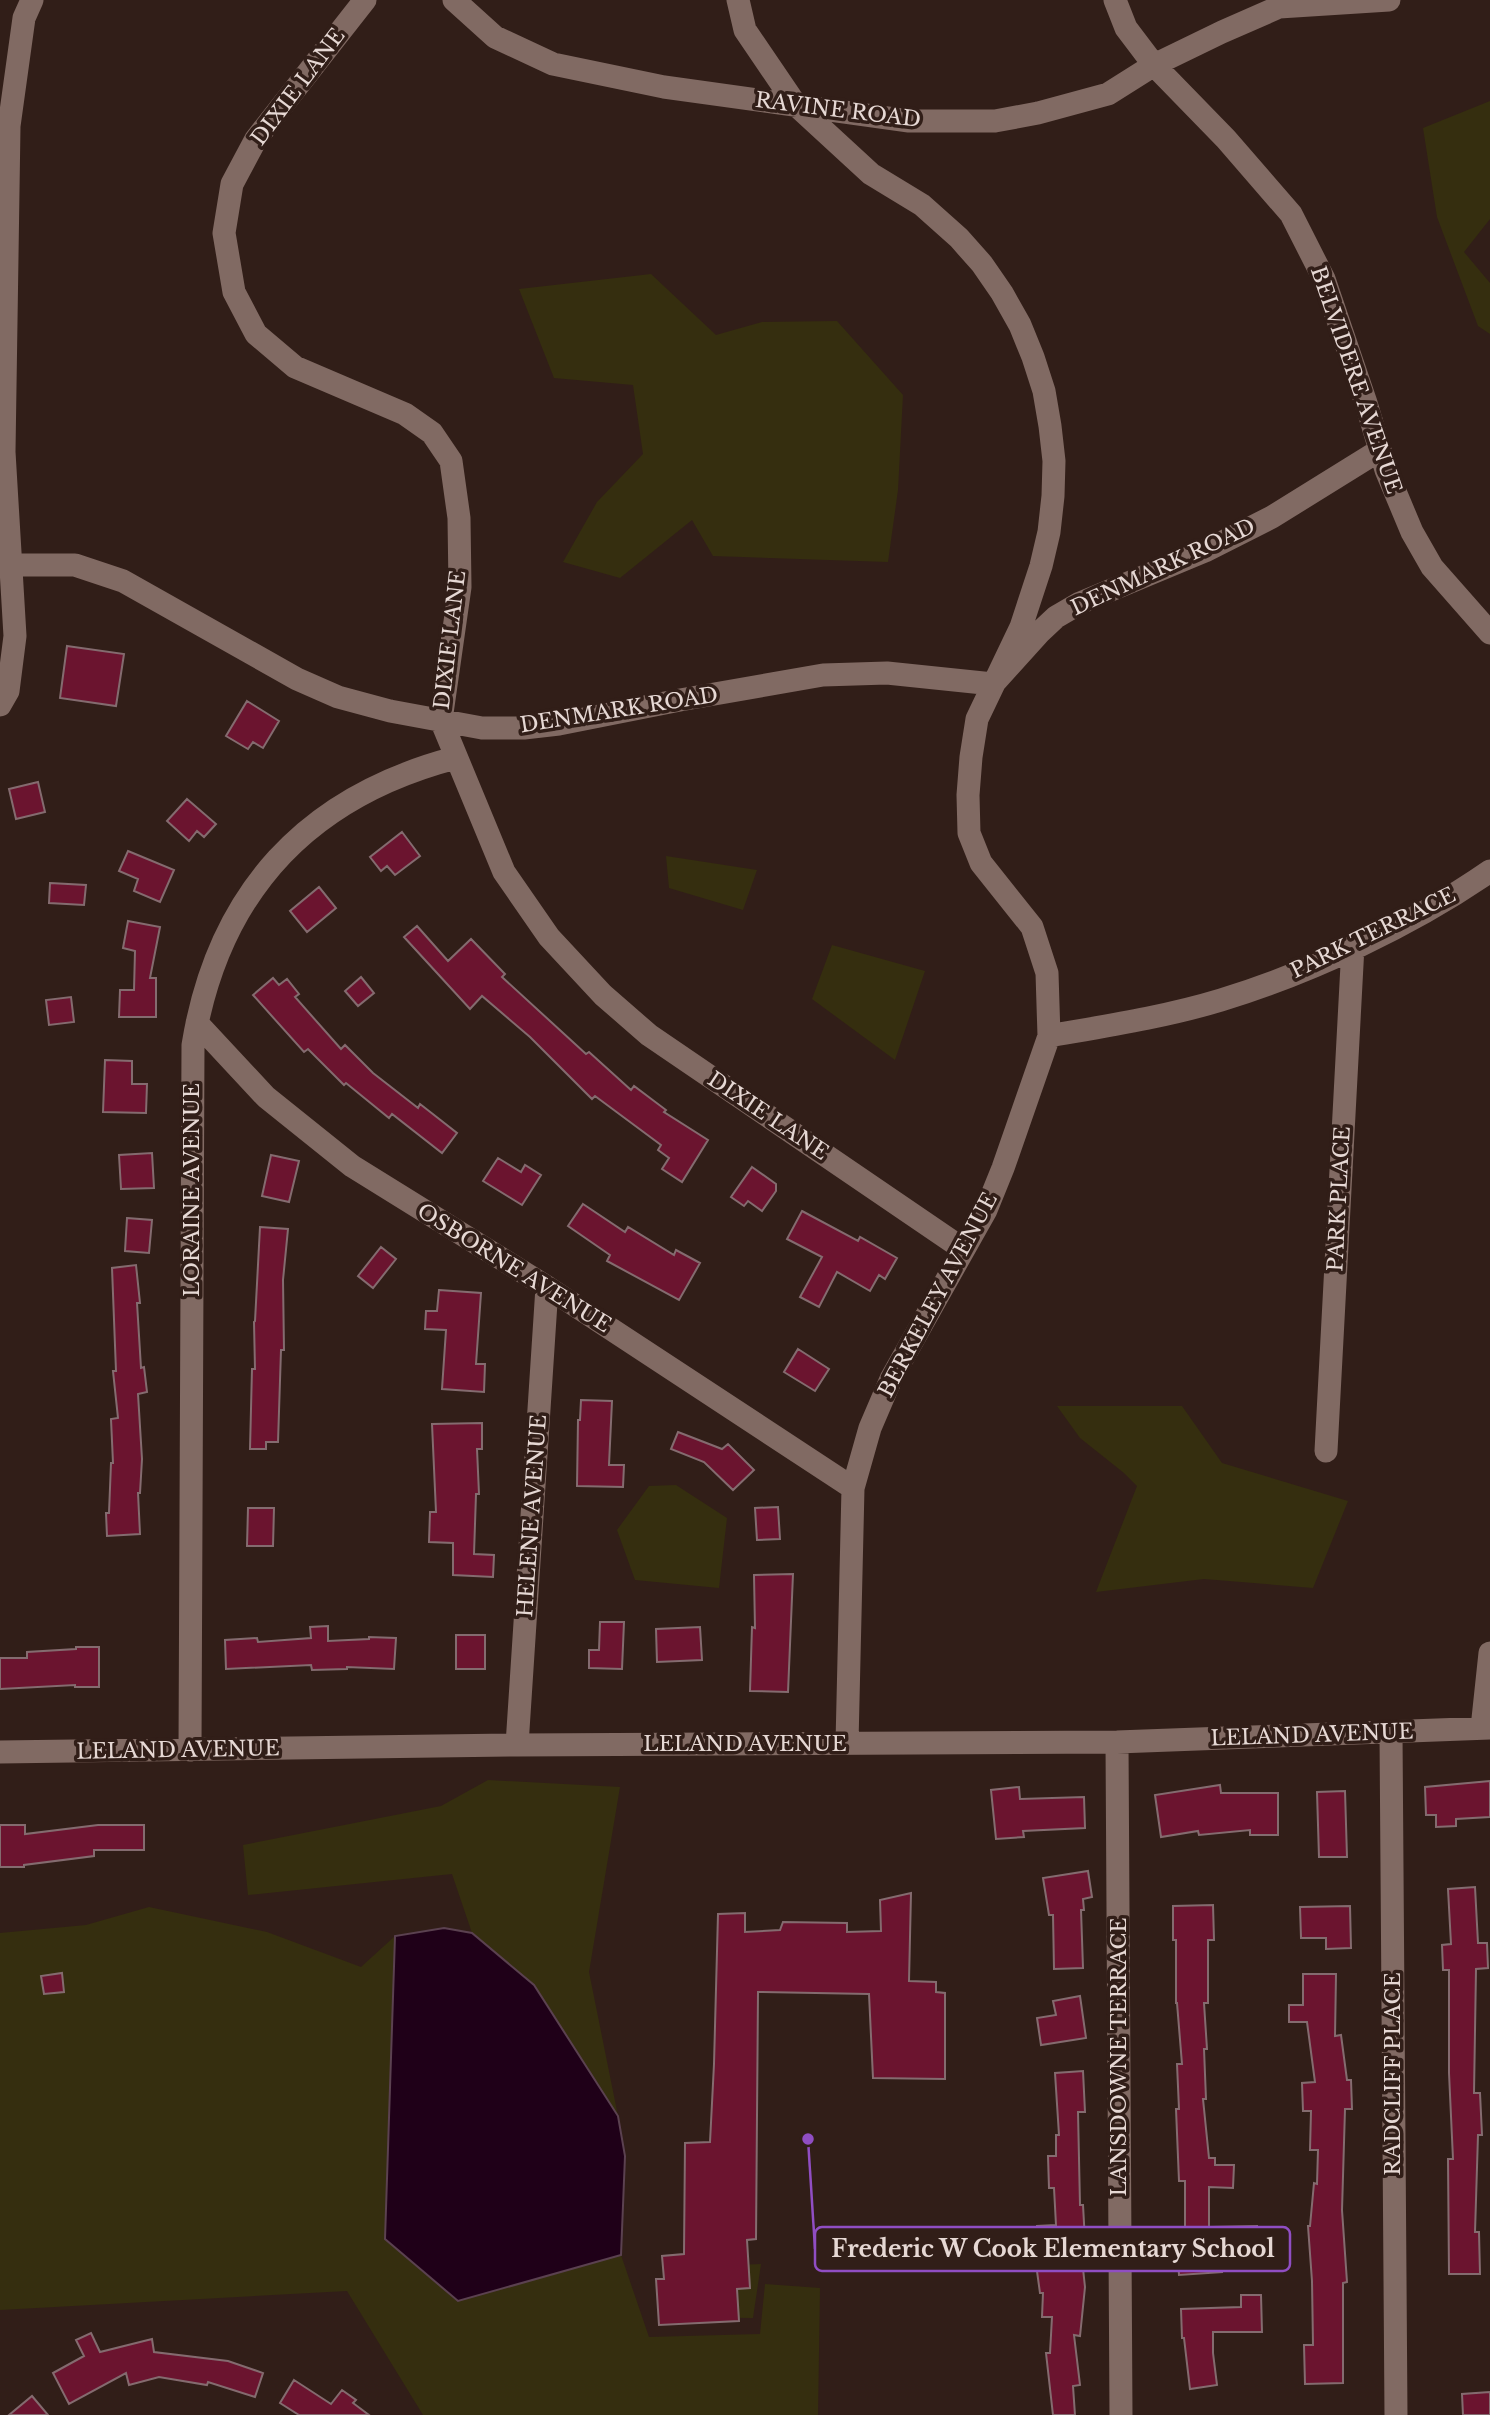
<svg xmlns="http://www.w3.org/2000/svg" width="1490" height="2415" viewBox="0 0 1490 2415" font-family="'Libre Baskerville',serif">
  <rect width="100%" height="100%" fill="#311e18"/>
  <path fill="#352e0f" d="M1490 101V219L1464 252 1490 283V334L1478 326 1437 217 1423 128Z
    M651 274 716 335 762 322 837 321 903 395 898 490 888 562 713 556 692 520 620 578 563 562 597 502 643 454 633 385 554 378 519 289Z
    M666 856 757 870 743 910 669 888Z
    M832 945 925 971 895 1060 812 999Z
    M1057 1406H1182L1222 1463 1348 1501 1313 1588 1204 1579 1096 1592 1137 1486 1124 1473 1080 1438Z
    M676 1485 727 1518 719 1588 635 1580 617 1530 649 1486Z
    M488 1780 620 1787 589 1972 618 2116 534 1985 472 1933 452 1874 248 1895 243 1845 441 1806Z
    M149 1907 267 1932 361 1967 395 1936 385 2239 458 2301 621 2255 649 2337 760 2334 765 2284 820 2288 818 2415H423L347 2291 0 2310V1933L86 1925Z
    M761 2264 753 2318 665 2317 663 2268Z"/>
  <path fill="#1f0018" stroke="#5b4150" stroke-width="2" d="M444 1928 472 1933 534 1985 618 2116 625 2156 621 2255 458 2301 385 2239 395 1936Z"/>
  <path fill="#6b142f" stroke="#846b6f" stroke-width="2" d="M67 646 124 654 116 706 60 698Z
    M247 701 279 721 263 748 253 742 248 749 226 736Z
    M38 782 45 812 16 819 9 789Z
    M187 799 216 824 204 837 197 831 189 841 167 821Z
    M402 832 420 856 395 875 387 866 381 871 370 857Z
    M128 851 174 870 160 902 134 891 138 879 119 871Z
    M50 883 86 885 84 905 49 903Z
    M319 887 336 908 307 932 290 911Z
    M128 921 160 927 150 978H156V1017H119L120 990H134L135 951 123 948Z
    M417 926 448 961 471 939 505 974 502 977 586 1054 589 1052 631 1090 634 1086 666 1110 664 1112 708 1140 682 1182 662 1169 669 1158 658 1150 661 1145 595 1096 592 1099 530 1037 482 996 470 1009 404 937Z
    M361 977 374 993 358 1006 345 991Z
    M273 978 279 985 287 979 299 994 295 997 341 1049 345 1045 373 1073 418 1108 420 1104 457 1133 442 1153 392 1114 389 1118 346 1083 344 1085 308 1049 304 1052 253 995Z
    M71 997 74 1022 49 1025 46 1000Z
    M105 1060 132 1061V1084H147L146 1113 103 1112Z
    M152 1153 154 1188 121 1189 119 1155Z
    M271 1155 299 1161 289 1202 262 1196Z
    M498 1158 521 1172 525 1165 541 1175 522 1205 483 1181Z
    M752 1167 776 1184V1191L762 1211 748 1201 744 1206 731 1197Z
    M583 1204 625 1232 628 1227 674 1255 676 1250 700 1263 679 1300 607 1261 610 1255 568 1226Z
    M802 1211 858 1241 860 1237 897 1258 885 1279 879 1275 870 1291 837 1272 819 1307 800 1297 822 1257 787 1239Z
    M127 1218 152 1220 149 1253 125 1251Z
    M260 1227 288 1229 283 1280 284 1350H281L278 1442H266V1449H250L252 1369H255L254 1322 255 1321Z
    M381 1247 396 1259 373 1288 358 1276Z
    M136 1265 140 1303H137L141 1368 144 1367 147 1392 138 1394 142 1459 140 1493H138L140 1534 107 1536 106 1513H109L111 1463H113L111 1419 118 1418 113 1371H116L112 1268Z
    M439 1290 481 1293 476 1364H485L484 1392 442 1389 446 1330 425 1329 426 1311H437Z
    M798 1349 829 1369 815 1391 784 1372Z
    M581 1400 612 1401 609 1465H624L623 1487 577 1486 578 1420H580Z
    M482 1423V1449H477L479 1494H476L474 1554 494 1555 493 1577 453 1575V1543L429 1542 430 1512H436L432 1424Z
    M678 1432 722 1449 728 1444 754 1470 733 1490 704 1462 671 1449Z
    M778 1507 780 1539 757 1540 755 1508Z
    M248 1508H274L273 1546H247Z
    M793 1574 788 1692 750 1691 752 1627 755 1628 754 1575Z
    M600 1622H624L622 1669 589 1668V1650H599Z
    M328 1626V1641L369 1639V1637L396 1638 394 1669 347 1667V1669L312 1670 311 1665 226 1669 225 1640 257 1638 258 1642 311 1638 310 1627Z
    M700 1627 702 1660 657 1662 656 1629Z
    M456 1635H485V1669H456Z
    M76 1647H99V1687H75V1685L0 1689V1658H27V1652L76 1649Z
    M1490 1781V1817L1456 1819V1826L1436 1827V1815H1426L1425 1787Z
    M1220 1785 1221 1793H1278V1835H1250V1830L1199 1835 1198 1831 1161 1837 1155 1795Z
    M1019 1787 1020 1799 1084 1797 1085 1828 1023 1831 1024 1837 996 1839 991 1790Z
    M1345 1791 1347 1857H1319L1317 1792Z
    M0 1825H25V1834L98 1825H144V1850H94V1856L24 1865V1867H0Z
    M1088 1871 1092 1897 1083 1899 1084 1910H1081L1083 1968 1054 1969 1053 1915H1049L1043 1878Z
    M1475 1887 1478 1943H1487L1488 1968 1476 1969 1474 2093H1480L1482 2135H1478L1475 2232H1479L1480 2274H1449L1448 2159H1453L1449 2073V1970H1443L1442 1945 1451 1944 1448 1889Z
    M911 1893 909 1981 936 1982V1992L945 1993V2079L873 2078 869 1994 758 1992 756 2239 747 2240 750 2288 737 2289 739 2321 659 2325 656 2279H664L662 2256 684 2254 685 2143 710 2142 714 2064 718 1914 745 1913V1932L780 1930 783 1922 847 1923V1932L881 1931 880 1900Z
    M1213 1905 1214 1940H1208V2003H1204L1207 2049H1204L1206 2099H1203L1209 2158H1215V2165H1234L1233 2188 1209 2187V2227L1257 2226V2245L1220 2246 1222 2272 1179 2275 1177 2245 1185 2244V2181H1179L1176 2109H1179L1177 2064H1182L1177 2003H1176V1940H1173V1906Z
    M1350 1906 1351 1948 1326 1949V1938H1301L1300 1907Z
    M62 1973 64 1992 44 1994 41 1976Z
    M1303 1974H1336L1335 2036 1341 2035 1347 2080H1351L1352 2109H1345L1342 2210 1347 2282 1343 2283V2383L1305 2384 1304 2345H1313L1312 2281 1308 2226H1310L1314 2183 1317 2184 1318 2150H1310L1311 2111H1303L1302 2083 1315 2082 1307 2022H1289V2005H1303Z
    M1080 1996 1086 2038 1041 2045 1037 2018 1056 2015 1053 2001Z
    M1083 2071 1085 2112H1078L1080 2205H1083L1085 2241H1080L1085 2287 1080 2336 1074 2335 1080 2385 1073 2386 1075 2415H1053L1046 2353H1050L1052 2317H1042L1043 2293H1040L1036 2264H1038L1037 2226 1056 2225 1054 2188H1049L1048 2156H1056V2135H1059L1055 2073Z
    M1241 2295H1261L1262 2332H1213V2353L1217 2385 1190 2389 1184 2338H1182L1181 2309 1241 2307Z
    M91 2333 100 2352 152 2339 154 2352 228 2361 263 2373 255 2397 208 2382 207 2385 159 2377 129 2385 126 2373 69 2404 53 2373 84 2356 76 2340Z
    M294 2380 331 2404 342 2390 356 2400 353 2403 369 2415H299L280 2403Z
    M1490 2392V2415H1463L1462 2394Z
    M32 2396 48 2415H9Z"/>
  <g fill="none" stroke-linecap="round" stroke-linejoin="round">
    <path stroke="#816a63" stroke-width="23" d="M365 0 256 139 232 184 224 233 234 292 256 334 295 367 405 414 432 433 451 461 459 518 460 587 441 720 504 872 549 937 603 995 649 1035 963 1249
      M454 0 495 37 553 64 664 87 909 121H995L1038 113 1108 94 1154 65 1222 32 1279 7 1389 0
      M738 0 745 30 796 105 871 174 922 205 959 238 982 264 1002 293 1020 325 1033 357 1044 391 1050 426 1054 461 1053 496 1049 532 1041 566 1021 627 977 719 971 757 968 795 969 833 981 863 1032 927 1047 973 1049 1036 1003 1168 986 1210 891 1379 870 1428 853 1488 847 1743
      M1115 0 1126 28 1154 65 1226 139 1291 214 1324 279 1366 403 1386 470 1412 532 1432 567 1490 633
      M10 565H75L123 581 297 679 338 697 390 711 482 728H524L559 724 680 700 823 675 887 673 993 684 1040 632 1056 617 1080 603 1205 551 1272 517 1380 450
      M0 705 8 691 15 636 4 452 9 126 24 18 32 0
      M197 1023 266 1097 352 1166 547 1287 853 1488
      M1049 1036C1106 1026 1165 1017 1221 1000 1312 972 1412 925 1490 871
      M1326 1451 1353 946
      M1482 1728 1490 1653
      M1391 1733 1396 2415
      M1117 1742 1121 2415
      M517 1745 547 1287
      M190 1750 193 1045C218 893 306 797 455 758
      M0 1752 517 1745 1117 1742 1490 1728"/>
  </g>
  <g text-anchor="middle" dominant-baseline="central" stroke-width="7" stroke-linejoin="round" paint-order="stroke">
    <g font-size="21" fill="#e6d8d4" stroke="#311e18">
      <text transform="translate(298 87) rotate(-53)">DIXIE LANE</text>
      <text transform="translate(838 110) rotate(7)">RAVINE ROAD</text>
      <text transform="translate(1356 380) rotate(71)">BELVIDERE AVENUE</text>
      <text transform="translate(1163 567) rotate(-25)">DENMARK ROAD</text>
      <text transform="translate(450 640) rotate(-83)">DIXIE LANE</text>
      <text transform="translate(619 710) rotate(-9)">DENMARK ROAD</text>
      <text transform="translate(1373 933) rotate(-26)">PARK TERRACE</text>
      <text transform="translate(768 1116) rotate(34)">DIXIE LANE</text>
      <text transform="translate(192 1190) rotate(-90)">LORAINE AVENUE</text>
      <text transform="translate(1339 1199) rotate(-87)">PARK PLACE</text>
      <text transform="translate(514 1268) rotate(32)">OSBORNE AVENUE</text>
      <text transform="translate(938 1295) rotate(-62)">BERKELEY AVENUE</text>
      <text transform="translate(532 1516) rotate(-86)">HELENE AVENUE</text>
      <text transform="translate(1312 1735) rotate(-2)">LELAND AVENUE</text>
      <text x="745" y="1744">LELAND AVENUE</text>
      <text transform="translate(178 1750) rotate(-1)">LELAND AVENUE</text>
      <text transform="translate(1119 2057) rotate(-90)">LANSDOWNE TERRACE</text>
      <text transform="translate(1393 2074) rotate(-90)">RADCLIFF PLACE</text>
    </g>
  </g>
  <path fill="none" stroke="#904ec3" stroke-width="2.5" d="M808 2139L815 2249"/>
  <circle fill="#904ec3" stroke="#311e18" stroke-width="2.5" cx="808" cy="2139" r="7"/>
  <rect fill="#311e18" stroke="#904ec3" stroke-width="2.5" x="815" y="2227" width="475" height="44" rx="7"/>
  <g font-size="23" text-anchor="middle" font-weight="bold" fill="#e6d8d4">
    <text x="1053" y="2257">Frederic W Cook Elementary School</text>
  </g>
</svg>
